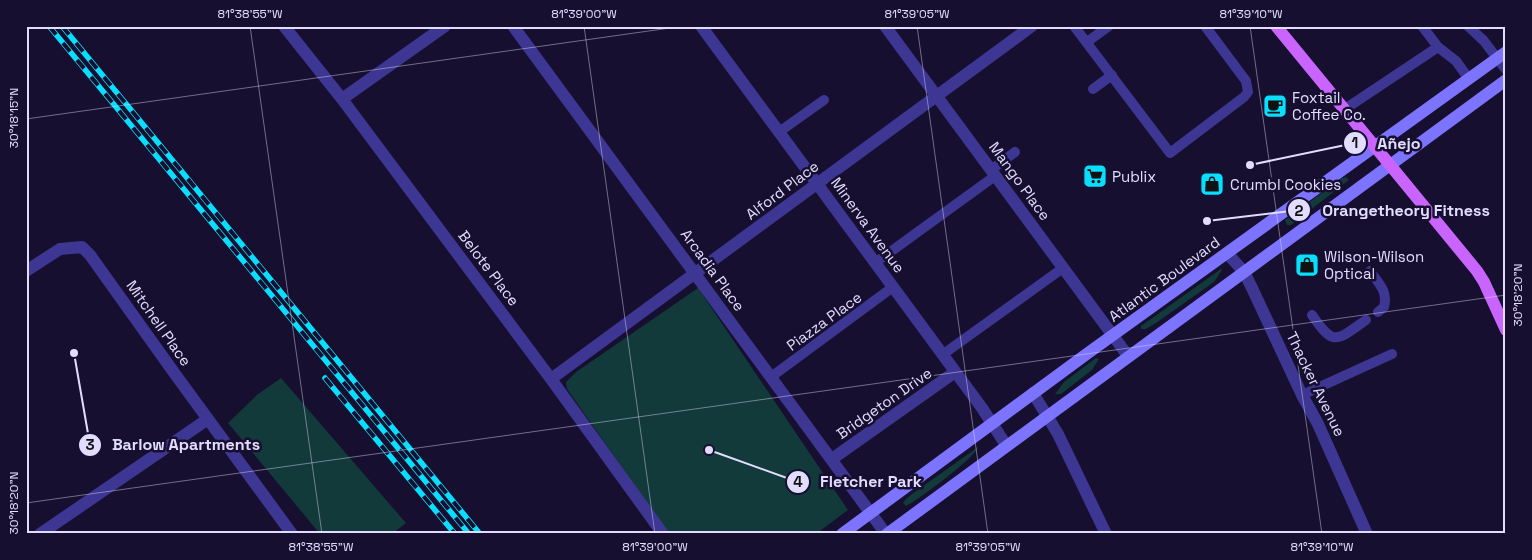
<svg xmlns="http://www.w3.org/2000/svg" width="1532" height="560" viewBox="0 0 1532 560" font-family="'Space Grotesk',sans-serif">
  <rect width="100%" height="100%" fill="#160f2f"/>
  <path fill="#123a3a" d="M1346 177 1349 180 1291 225H1287L1285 220 1342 178Z
    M1221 269 1222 270 1214 282 1156 323 1146 329H1141V326Z
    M698 288 848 510 816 534H669L567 389 566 382 576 372Z
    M1096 358 1099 359 1092 370 1061 394H1055L1064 382Z
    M281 378 406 523 392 534H320L228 423 258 394Z
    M978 447C976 457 917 501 906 506L903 503 905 500 912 494Z"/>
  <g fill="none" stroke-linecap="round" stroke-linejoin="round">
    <path stroke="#3d3692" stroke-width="10" d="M1074 26 1170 153 1244 97 1248 92 1246 81 1205 26
      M1422 26 1438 47 1456 61 1469 79
      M1468 26 1484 41 1506 70
      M1087 42 1109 26
      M1093 89 1112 75
      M1345 109 1438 47
      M779 132 824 100
      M991 170 1015 152
      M875 263 995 176
      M1370 271C1379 284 1388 291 1384 307L1378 312
      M1312 315C1334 347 1336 341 1366 320
      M942 355 1063 268
      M771 377 893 287
      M1302 395 1392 354"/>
    <path stroke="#3d3692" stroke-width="12" d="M284 26 342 99 551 379 663 534
      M513 26 886 534
      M701 26 982 408 1006 445
      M885 26 1128 356
      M342 99 445 26
      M1227 253 1244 272 1252 288 1302 395 1318 424 1367 534
      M26 271 60 249 82 247 90 255 175 374 292 534
      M551 379 1032 26
      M1033 393 1058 434 1106 534
      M832 459 955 372
      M40 534 208 419"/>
    <path stroke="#7c74ff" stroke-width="12" d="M842 534 1088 353 1506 52
      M887 534 1506 80"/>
    <path stroke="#ca64ff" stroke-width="12" d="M1276 26 1477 271 1484 282 1506 330"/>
    <g stroke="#09deff" stroke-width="5.5">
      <path id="rail" d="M49 26 469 534
        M62 26 480 534
        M325 378 455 534"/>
    </g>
    <use href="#rail" stroke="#160f2f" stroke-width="4" stroke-dasharray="11" stroke-linecap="butt"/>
  </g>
  <path fill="none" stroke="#e2ddff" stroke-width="1" stroke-opacity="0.45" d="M250 26 322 534M584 26 655 534M917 26 988 534M1250 26 1322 534M26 119 684 26M26 503 1506 295"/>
  <defs>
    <g id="cafe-square" transform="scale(1.25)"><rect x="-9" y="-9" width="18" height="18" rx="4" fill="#09deff" stroke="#160f2f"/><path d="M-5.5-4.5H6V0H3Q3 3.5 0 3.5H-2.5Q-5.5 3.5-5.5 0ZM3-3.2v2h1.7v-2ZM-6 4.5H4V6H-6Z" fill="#111"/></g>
    <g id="supermarket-square" transform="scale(1.25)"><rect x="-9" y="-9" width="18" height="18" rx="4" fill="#09deff" stroke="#160f2f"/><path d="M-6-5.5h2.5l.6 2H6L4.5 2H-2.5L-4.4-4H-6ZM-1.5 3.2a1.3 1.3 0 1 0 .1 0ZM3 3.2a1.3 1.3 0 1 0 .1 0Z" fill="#111"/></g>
    <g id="shop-square" transform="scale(1.25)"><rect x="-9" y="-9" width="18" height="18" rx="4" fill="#09deff" stroke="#160f2f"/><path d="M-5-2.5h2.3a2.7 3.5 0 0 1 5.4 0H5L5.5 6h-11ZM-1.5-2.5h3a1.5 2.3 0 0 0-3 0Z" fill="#111"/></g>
  </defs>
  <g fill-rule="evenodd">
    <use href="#cafe-square" x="1275" y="106"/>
    <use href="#supermarket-square" x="1095" y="176"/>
    <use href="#shop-square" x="1212" y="184"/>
    <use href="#shop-square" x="1307" y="265"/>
  </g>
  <g text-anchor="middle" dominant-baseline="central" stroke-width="5" stroke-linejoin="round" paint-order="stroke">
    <g font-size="15" fill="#e2ddff" stroke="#160f2f" text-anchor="start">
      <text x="1292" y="97">Foxtail<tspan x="1292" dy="17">Coffee Co.</tspan></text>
      <text x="1112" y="176">Publix</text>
      <text x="1230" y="184">Crumbl Cookies</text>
      <text x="1324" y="256">Wilson-Wilson<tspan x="1324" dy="17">Optical</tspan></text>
    </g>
    <g font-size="15" fill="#e2ddff" stroke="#160f2f">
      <text transform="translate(1020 181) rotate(54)">Mango Place</text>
      <text transform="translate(782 190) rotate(-37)">Alford Place</text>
      <text transform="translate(868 225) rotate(54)">Minerva Avenue</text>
      <text transform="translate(489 268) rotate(53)">Belote Place</text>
      <text transform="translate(713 270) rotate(54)">Arcadia Place</text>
      <text transform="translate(1164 279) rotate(-36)">Atlantic Boulevard</text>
      <text transform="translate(824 321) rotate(-36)">Piazza Place</text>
      <text transform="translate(159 323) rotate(55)">Mitchell Place</text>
      <text transform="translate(1316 384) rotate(64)">Thacker Avenue</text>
      <text transform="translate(884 403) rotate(-35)">Bridgeton Drive</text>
    </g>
  </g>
  <path fill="none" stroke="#e2ddff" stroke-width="2" d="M1250 165L1355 143M1207 221L1299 210M74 353L90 445M709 450L798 482"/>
  <g fill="#e2ddff" stroke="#160f2f" stroke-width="2">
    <circle cx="1250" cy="165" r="5"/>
    <circle cx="1207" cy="221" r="5"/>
    <circle cx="74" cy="353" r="5"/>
    <circle cx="709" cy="450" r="5"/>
    <circle cx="1355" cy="143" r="12"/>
    <circle cx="1299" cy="210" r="12"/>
    <circle cx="90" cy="445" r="12"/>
    <circle cx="798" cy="482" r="12"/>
  </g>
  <g font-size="15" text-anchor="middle" font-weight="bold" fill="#111">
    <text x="1355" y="148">1</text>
    <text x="1299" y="216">2</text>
    <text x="90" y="450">3</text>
    <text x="798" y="487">4</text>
  </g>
  <g font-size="16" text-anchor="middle" font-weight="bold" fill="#e2ddff" stroke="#160f2f" stroke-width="5" stroke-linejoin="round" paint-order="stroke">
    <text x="1399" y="149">Añejo</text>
    <text x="1406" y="216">Orangetheory Fitness</text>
    <text x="186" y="450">Barlow Apartments</text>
    <text x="871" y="487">Fletcher Park</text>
  </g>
  <rect width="1532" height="560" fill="none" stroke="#160f2f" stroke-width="55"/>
  <rect x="28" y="28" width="1476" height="504" fill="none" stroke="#e2ddff" stroke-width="2"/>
  <g font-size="12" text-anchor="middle" fill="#e2ddff">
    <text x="250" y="18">81°38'55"W</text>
    <text x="584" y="18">81°39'00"W</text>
    <text x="917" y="18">81°39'05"W</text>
    <text x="1251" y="18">81°39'10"W</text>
    <text transform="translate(14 118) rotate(-90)" y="4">30°18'15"N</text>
    <text transform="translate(1518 295) rotate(-90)" y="4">30°18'20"N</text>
    <text transform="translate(14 503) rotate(-90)" y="4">30°18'20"N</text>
    <text x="321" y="551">81°38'55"W</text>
    <text x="655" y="551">81°39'00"W</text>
    <text x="988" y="551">81°39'05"W</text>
    <text x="1322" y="551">81°39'10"W</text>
  </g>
</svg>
